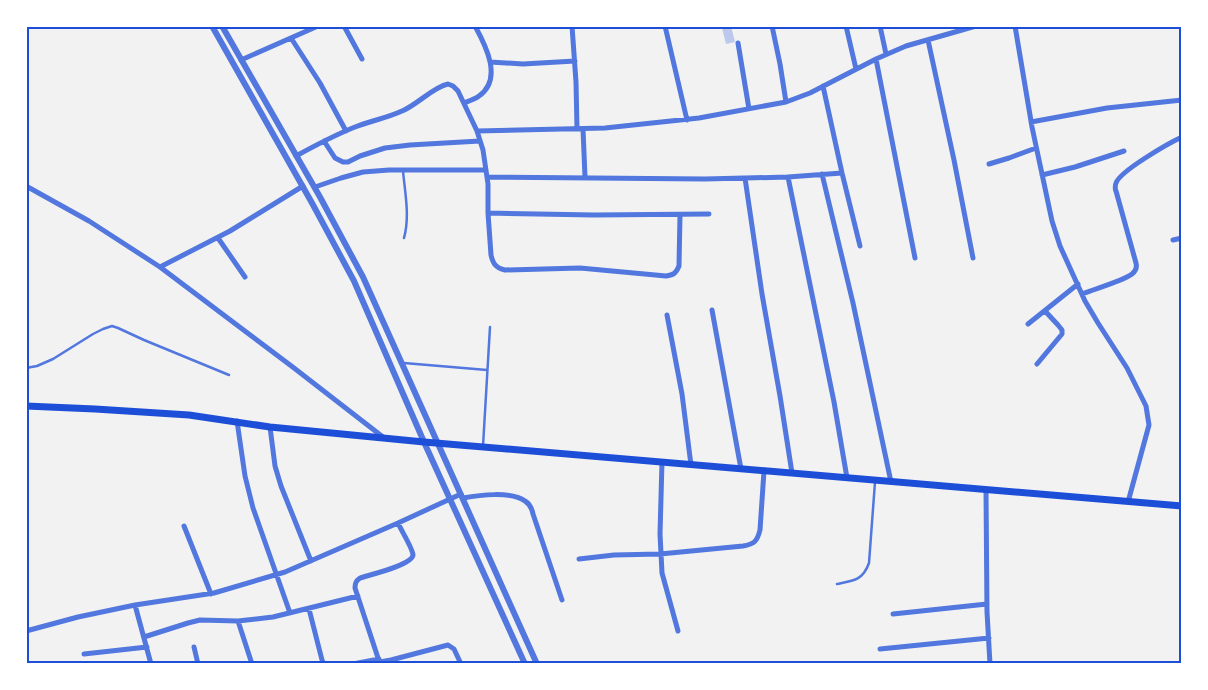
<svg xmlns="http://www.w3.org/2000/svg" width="1208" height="690" viewBox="0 0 1208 690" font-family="Bitter,serif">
  <rect width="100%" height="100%" fill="#f2f2f2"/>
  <path fill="#bdc9ec" d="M731 26 735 42 726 44 722 28Z"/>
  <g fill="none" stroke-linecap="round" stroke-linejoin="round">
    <path stroke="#5277de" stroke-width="2.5" d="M403 171C405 193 410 216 404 238
      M404 363 487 370
      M26 368 37 366 53 359 93 334 103 329 112 326 118 328 144 340 229 375
      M483 446 490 327
      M837 584C854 581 863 580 869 563L875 482"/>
    <path stroke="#5277de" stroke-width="5" d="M344 26 362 59
      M572 26 576 82 577 129
      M665 26 687 120
      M772 26 780 64 786 102
      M846 26 856 69
      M880 26 886 54
      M1015 26 1032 127 1052 221 1060 246 1085 301 1098 323 1127 368 1146 406 1149 425 1128 502
      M291 38 320 83 346 131
      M928 40 954 160 973 258
      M738 43 749 109
      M876 59 915 258
      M241 60 318 26
      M490 62 523 64 575 61
      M823 86 842 173 860 246
      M464 103C469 101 475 99 479 96 503 79 486 46 475 26
      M1031 122 1107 108 1182 100
      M583 129 585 177
      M477 131 605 128 699 118 786 102 810 93 876 59 906 46 976 26
      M324 141 335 158 343 162H348L360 156 385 148 410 145 480 141
      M296 156C316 145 335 135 355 127 370 121 387 118 402 111 417 105 433 87 448 84L453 86 458 91 477 131 483 150 488 184V213L491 255C493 264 496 268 505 270L580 268 666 276C674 275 676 273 679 266L680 215
      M989 164 1009 158 1036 148
      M822 174 853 303 891 482
      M1042 175 1075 167 1124 151
      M487 177 705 179 788 177 842 173
      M788 177 834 402 847 478
      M745 178 762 294 780 396 792 473
      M26 186 89 221 160 267 294 368 383 437
      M315 187 341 178 363 172 389 170H486
      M488 213 594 215 709 214
      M218 238 245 277
      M1173 240 1182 238
      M160 267 230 231 303 186
      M1082 294C1094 289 1123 281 1132 274 1136 271 1137 267 1136 263L1116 191C1115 190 1115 185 1116 183 1120 171 1169 143 1182 137
      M712 310 741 469
      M667 315 682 394 691 465
      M1028 324 1078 284
      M1037 364 1062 334V330L1058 325 1045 311
      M237 421 245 476 253 508 290 613
      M270 427 275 466 281 486 311 561
      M662 462 660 534 662 573 678 631
      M986 490 987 612 990 664
      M463 498C479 495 511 491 525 501 530 504 532 509 533 514L562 600
      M184 526 211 594
      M579 559 614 555 660 554 743 546C754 544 757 542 760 530L764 471
      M135 605 151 664
      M309 609 322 660 324 664
      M893 614 987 604
      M238 621 252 664
      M26 631 78 617 135 605 214 593 285 572 398 523 461 494
      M144 637 188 623 200 620 238 621 273 617 358 596
      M194 647 198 664
      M880 649 989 638
      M84 654 147 647
      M380 662 391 660 448 645 454 649 461 664
      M353 664 379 659
      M380 664 355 588C355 583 356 581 360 578 369 575 412 565 413 555 413 549 401 530 398 523"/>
    <path stroke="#5277de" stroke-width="6" d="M212 26 312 203 354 281 424 442 525 664
      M222 26 320 197 363 277 537 664"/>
    <path stroke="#1d4ed8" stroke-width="7" d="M26 406 95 409 189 415 270 427 424 442 1182 506"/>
  </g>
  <rect width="1208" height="690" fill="none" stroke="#ffffff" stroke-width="55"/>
  <rect x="28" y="28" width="1152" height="634" fill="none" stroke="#1d4ed8" stroke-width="2"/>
</svg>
